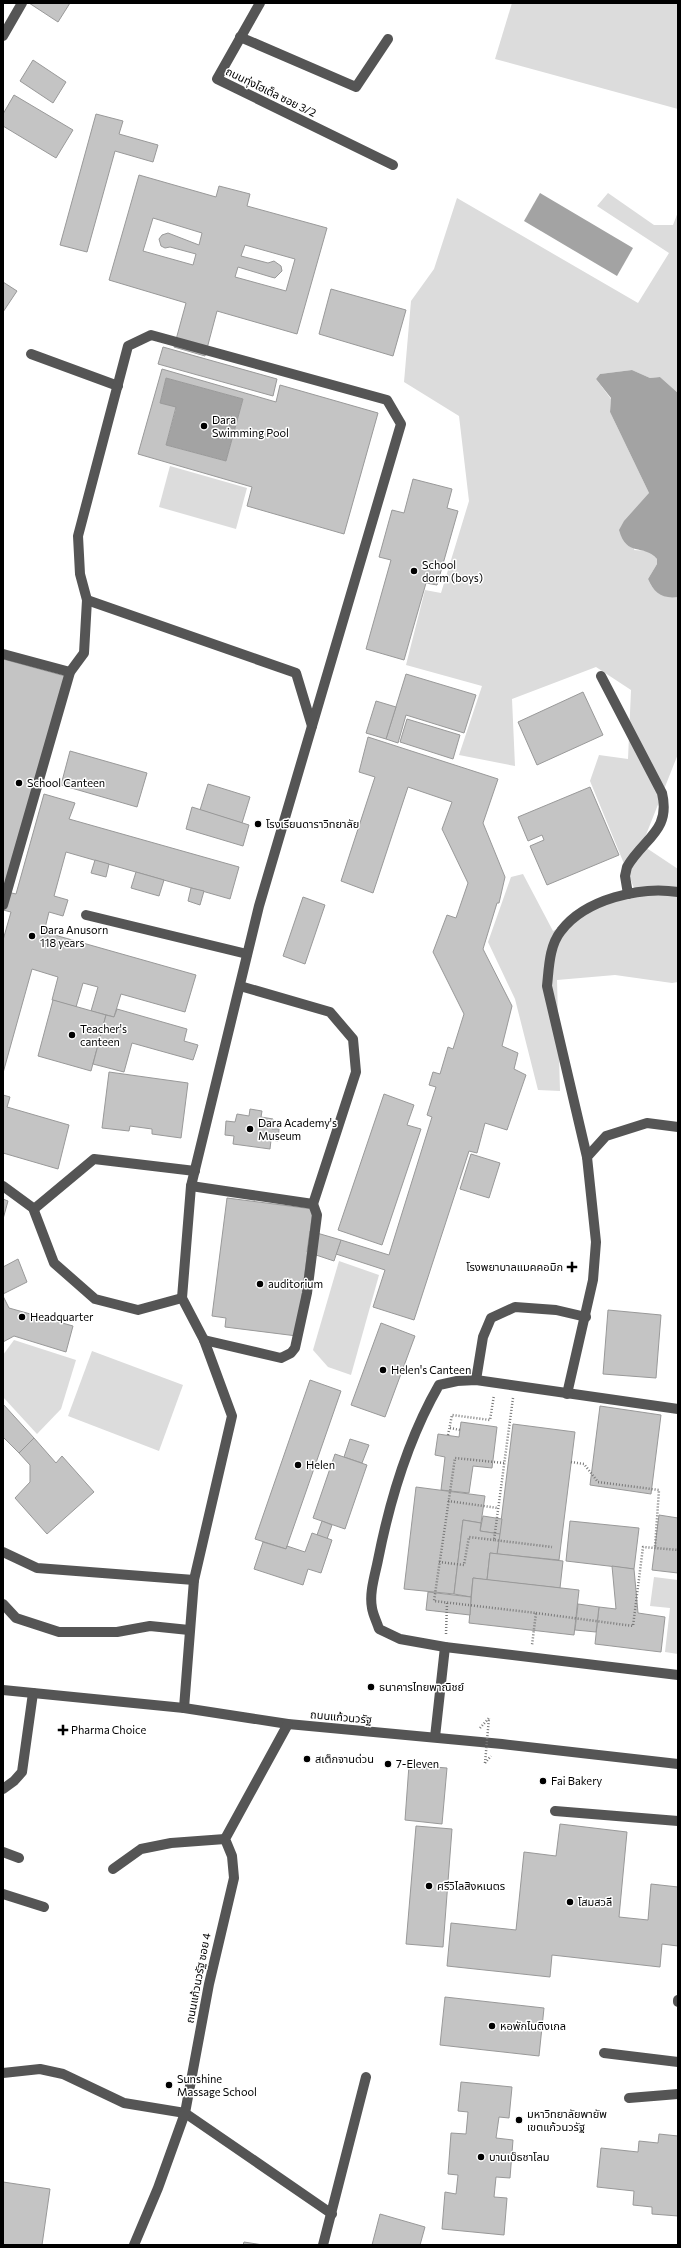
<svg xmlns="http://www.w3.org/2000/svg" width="681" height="2248" font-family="Commissioner,'Noto Sans Thai',sans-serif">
  <rect width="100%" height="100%" fill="#fff"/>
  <g fill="#dcdcdc">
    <polygon points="512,3 678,3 678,109 495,59"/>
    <path d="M608,193l46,32h19l5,-13v181l-18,-16 -10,1 -18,-8 -32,4 -4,5 15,20 -1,13 39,81 -15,57 14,1 9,8v5l-9,15c5,13 15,19 30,18v157l-36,91 36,24v113l-6,1 -57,-8 -58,5 3,111 -22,-1 -23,-91 -27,-57 23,-65 12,-3 30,57 81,-43 -44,-107 9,-26 29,4 3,-69 -35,-23 -84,32 3,67 -56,-11 23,-69 -76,-21 19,-75 16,3 28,-92 -10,-85 -55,-34 7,-81 23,-32 23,-71 181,105 31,-50 -72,-47z"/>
    <polygon points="170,466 247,488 236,529 159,507"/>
    <polygon points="339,1261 379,1275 351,1375 328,1367 313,1350"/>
    <polygon points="14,1340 76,1360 61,1409 37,1434 3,1397 3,1355"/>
    <polygon points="92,1351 183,1385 159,1451 68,1416"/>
    <polygon points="654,1577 678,1580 678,1654 665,1652 670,1608 650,1606"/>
  </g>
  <g fill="#a3a3a3">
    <polygon points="540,193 633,248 617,276 524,221"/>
    <path d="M632,370l18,8 10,-1 18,16v204c-16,2 -24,-4 -30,-18l9,-15v-5c-14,-16 -30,-1 -38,-29l5,-9 25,-28 -39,-81 1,-14 -15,-19 4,-5z"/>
    <polygon points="166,378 243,399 226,461 166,445 176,408 160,403"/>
  </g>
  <g fill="#c4c4c4" stroke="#999" fill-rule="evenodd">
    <polygon points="29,3 70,3 58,22"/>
    <polygon points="33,60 66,82 53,103 20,81"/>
    <polygon points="14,95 73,130 56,158 3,126 3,114"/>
    <polygon points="96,114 123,121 119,134 158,145 153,162 115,151 87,252 60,245"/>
    <path d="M139,175l77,22 3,-11 31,8 -3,12 80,22 -30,106 -80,-23 -12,45 -31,-9 12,-44 -77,-23zM153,218l49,15 -3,12 -31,-12 -6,2 -3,4 2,7 4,2 5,-1 26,7 -3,11 -50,-14zM245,245l50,14 -9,32 -51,-14 3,-10 33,10 4,1 7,-7 -1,-5 -7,-5 -6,2 -27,-7z"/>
    <polygon points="3,282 17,291 3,312"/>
    <polygon points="331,289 406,310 393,356 319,334"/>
    <polygon points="163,347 277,379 273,396 158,364"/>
    <path d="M162,369l114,33 4,-17 98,28 -34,121 -97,-28 5,-19 -114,-33zM166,378l77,21 -17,62 -60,-16 10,-38 -16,-4z"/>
    <polygon points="413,479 452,489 447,508 458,511 437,585 426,583 404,660 366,649 391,560 379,557 392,510 404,513"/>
    <polygon points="3,659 65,676 3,891"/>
    <polygon points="406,674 476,695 464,733 406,715 398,743 386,739"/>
    <polygon points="583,692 603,735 537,765 518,722"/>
    <polygon points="376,701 396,707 386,739 366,733"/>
    <polygon points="407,719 460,735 453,759 400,742"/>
    <polygon points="368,737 498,779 483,823 505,877 499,903 497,903 483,949 512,1006 502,1046 518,1053 514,1069 526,1075 507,1130 485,1123 477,1153 469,1151 414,1320 373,1307 385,1270 336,1254 341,1240 389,1255 432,1117 427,1115 436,1087 429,1085 433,1072 440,1074 448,1047 453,1049 464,1014 433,952 447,915 456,918 468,883 442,829 452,802 408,787 373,893 341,881 375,777 359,772"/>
    <polygon points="70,751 147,773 137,807 61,785"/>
    <polygon points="208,784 250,797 242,823 200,810"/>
    <polygon points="590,787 619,855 547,885 530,846 544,840 542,835 528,841 518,817"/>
    <polygon points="44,794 75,803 69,819 239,867 230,899 66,852 54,896 68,900 63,916 49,912 44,932 196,975 185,1012 121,994 114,1017 91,1011 98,987 83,983 76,1007 52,1000 58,977 32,969 3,1073 3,940 11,912 3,910 3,891 16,894"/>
    <polygon points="192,807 249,825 243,846 186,829"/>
    <polygon points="95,860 109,864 106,877 91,873"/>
    <polygon points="136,872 164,880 159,896 131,888"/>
    <polygon points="191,888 204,891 200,905 188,901"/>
    <polygon points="303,897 325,905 305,964 283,956"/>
    <polygon points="53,1000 106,1015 91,1071 38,1056"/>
    <polygon points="117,1009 187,1029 184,1041 198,1045 193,1060 132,1043 124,1072 93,1064 106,1015 114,1017"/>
    <polygon points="109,1072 188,1083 181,1138 152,1134 152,1129 130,1126 129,1131 102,1128"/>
    <polygon points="384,1094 414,1105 407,1125 421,1129 382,1245 338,1230"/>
    <polygon points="3,1095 10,1097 7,1107 69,1125 58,1169 3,1153"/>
    <polygon points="250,1109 262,1111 261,1117 273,1119 272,1129 279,1129 278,1141 271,1140 270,1149 233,1144 234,1136 225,1135 226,1121 235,1122 237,1114 249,1116"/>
    <polygon points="471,1154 500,1163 489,1198 460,1189"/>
    <polygon points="227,1198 313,1209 297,1336 225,1327 226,1318 212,1316"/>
    <polygon points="3,1199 8,1201 3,1219"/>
    <polygon points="310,1231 341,1240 334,1261 307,1252"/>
    <polygon points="18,1259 27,1282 3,1294 3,1267"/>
    <polygon points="3,1296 9,1308 73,1326 66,1352 14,1336 3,1342"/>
    <polygon points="608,1310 661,1315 656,1378 603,1374"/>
    <polygon points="381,1323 415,1336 385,1417 351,1405"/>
    <polygon points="310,1380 341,1391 286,1549 255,1539"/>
    <polygon points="3,1404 34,1438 19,1453 3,1437"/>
    <polygon points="600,1406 661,1415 651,1494 590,1485"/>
    <polygon points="461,1422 497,1427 492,1468 473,1466 469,1493 441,1490 445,1457 435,1455 438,1434 459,1437"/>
    <polygon points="513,1424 575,1432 559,1560 497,1554"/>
    <polygon points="34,1438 56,1463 62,1456 94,1492 47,1534 15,1498 30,1482 30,1465 19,1453"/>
    <polygon points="350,1439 369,1445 362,1463 344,1457"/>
    <polygon points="335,1454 367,1465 345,1529 313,1518"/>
    <polygon points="416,1487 485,1496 481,1523 463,1520 454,1594 404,1589"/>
    <polygon points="659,1515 678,1518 678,1573 652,1570"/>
    <polygon points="483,1516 502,1519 500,1534 480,1531"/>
    <polygon points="463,1520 481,1523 480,1531 500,1534 497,1554 490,1553 487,1580 473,1578 471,1597 454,1594"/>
    <polygon points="322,1521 332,1525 327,1539 317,1535"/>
    <polygon points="570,1521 639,1528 634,1569 566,1561"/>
    <polygon points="312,1533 332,1540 321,1573 308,1569 303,1585 254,1569 263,1542 286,1549 287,1546 305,1552"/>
    <polygon points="490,1553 563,1561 560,1588 487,1580"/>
    <polygon points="612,1566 634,1569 638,1613 665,1617 661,1652 595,1644 599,1607 616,1609"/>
    <polygon points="473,1578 579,1590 574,1635 469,1623"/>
    <polygon points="428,1592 471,1597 470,1615 426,1610"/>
    <polygon points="578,1604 599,1607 596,1632 575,1630"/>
    <polygon points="409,1765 447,1768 442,1824 405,1820"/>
    <polygon points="560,1824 627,1832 619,1917 648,1920 651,1884 678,1887 678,1946 662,1944 660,1967 552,1955 550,1977 447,1966 451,1923 516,1930 524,1852 556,1856"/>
    <polygon points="416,1826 452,1829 443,1947 406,1944"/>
    <polygon points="445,1997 544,2008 539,2056 440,2045"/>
    <polygon points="461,2082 512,2087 509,2118 499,2117 496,2138 513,2140 510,2178 496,2177 494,2197 507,2198 504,2235 442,2229 445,2192 456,2194 458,2175 448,2174 451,2133 466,2134 468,2112 458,2111"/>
    <polygon points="659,2134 678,2136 678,2216 652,2214 652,2207 633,2205 634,2191 597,2187 601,2148 638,2152 639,2141 658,2143"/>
    <polygon points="3,2182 50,2189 42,2245 3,2245"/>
    <polygon points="380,2214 425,2227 420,2245 372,2245"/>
    <polygon points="244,2242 263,2245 243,2245"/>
  </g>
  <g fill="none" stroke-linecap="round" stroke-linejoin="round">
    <g stroke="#777" stroke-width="2.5" stroke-dasharray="1 2" stroke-linecap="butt">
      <polyline points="513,1398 494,1540 552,1547"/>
      <polyline points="450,1428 460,1430"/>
      <polyline points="448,1435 452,1415 490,1420 494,1395"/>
      <polyline points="571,1462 584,1464 598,1482 659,1490 655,1547"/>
      <polyline points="504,1463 455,1458 434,1601 536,1613 532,1645"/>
      <polyline points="448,1501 498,1508"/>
      <polyline points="439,1562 464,1565 469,1537 494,1540"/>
      <polyline points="536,1613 633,1626 643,1547 678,1550"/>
      <polyline points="446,1634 447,1603"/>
      <polyline points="480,1728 489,1718"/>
      <polyline points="485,1763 491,1756"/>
    </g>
    <g stroke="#555" stroke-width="10">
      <polyline points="260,3 217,79 393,165"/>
      <polyline points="3,36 22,3"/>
      <polyline points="240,37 356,87 388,39"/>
      <polyline points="31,354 118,386"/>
      <polyline points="87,600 296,673 312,726"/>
      <polyline points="3,654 70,672"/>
      <path d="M601,676l61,117c9,38 -18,45 -35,74l-2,9 3,18"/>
      <polyline points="3,905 70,672 84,653 87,600 80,574 78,536 128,346 151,335 387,400 401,424 259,906 191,1186 182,1298 204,1340 232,1416 194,1580 184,1708"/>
      <polyline points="86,915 247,954"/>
      <polyline points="240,986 330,1012 353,1039 356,1072 313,1204"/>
      <path d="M587,1157l-40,-171c2,-18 2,-40 14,-55 24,-32 80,-45 117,-39"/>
      <polyline points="3,1186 33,1208 54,1263 95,1299 138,1310 182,1298"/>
      <polyline points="191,1186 313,1204 317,1215 307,1293 295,1348 291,1353 281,1358 204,1340"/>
      <polyline points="34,1209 94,1159 195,1171"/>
      <polyline points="476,1380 483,1337 491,1318 515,1307 556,1310 586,1317"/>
      <polyline points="567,1394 593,1280 596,1242 587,1157 606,1136 647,1123 678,1127"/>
      <path d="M678,1409l-202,-29 -19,1 -18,4c-31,54 -49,114 -61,175 -3,15 -9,33 -6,48 1,7 5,14 7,21l21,10 45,8 233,28"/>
      <polyline points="3,1552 37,1568 194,1580"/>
      <polyline points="3,1604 16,1618 59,1632 117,1632 150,1626 189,1630"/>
      <polyline points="3,1690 184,1708 288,1724 502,1744 678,1764"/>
      <polyline points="435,1737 445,1647"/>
      <polyline points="3,1789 14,1781 22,1772 33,1693"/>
      <polyline points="555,1811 678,1821"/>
      <polyline points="3,1852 19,1858"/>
      <polyline points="113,1869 141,1849 171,1843 225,1839"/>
      <polyline points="3,1894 44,1907"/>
      <polyline points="678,2000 678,2002"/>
      <polyline points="604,2053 678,2062"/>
      <polyline points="3,2073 40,2069 63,2074 124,2103 185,2113 332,2214"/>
      <polyline points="629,2098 678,2094"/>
      <polyline points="134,2245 158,2188 185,2113 209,1984 234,1878 232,1856 225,1839 288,1724"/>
      <polyline points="323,2245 366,2077"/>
    </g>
    <polyline stroke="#777" stroke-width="2.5" stroke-dasharray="1 2" stroke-linecap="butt" points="485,1763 489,1718"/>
  </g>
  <g fill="#000" stroke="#fff" stroke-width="1.5">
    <circle cx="204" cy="426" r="4"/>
    <circle cx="414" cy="571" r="4"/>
    <circle cx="19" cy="783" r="4"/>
    <circle cx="258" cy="824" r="4"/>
    <circle cx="32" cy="936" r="4"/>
    <circle cx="72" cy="1035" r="4"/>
    <circle cx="250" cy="1129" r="4"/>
    <path d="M570 1261h4v4h4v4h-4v4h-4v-4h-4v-4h4z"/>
    <circle cx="260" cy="1284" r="4"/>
    <circle cx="22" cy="1317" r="4"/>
    <circle cx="383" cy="1370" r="4"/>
    <circle cx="298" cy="1465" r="4"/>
    <circle cx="371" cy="1687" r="4"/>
    <path d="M61 1724h4v4h4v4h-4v4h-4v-4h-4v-4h4z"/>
    <circle cx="307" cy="1759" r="4"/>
    <circle cx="388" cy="1764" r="4"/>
    <circle cx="543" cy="1781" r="4"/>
    <circle cx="429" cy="1886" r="4"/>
    <circle cx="570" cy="1902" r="4"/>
    <circle cx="492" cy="2026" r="4"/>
    <circle cx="169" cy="2085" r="4"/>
    <circle cx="519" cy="2120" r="4"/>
    <circle cx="481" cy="2157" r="4"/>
  </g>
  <g text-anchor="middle" stroke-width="3" stroke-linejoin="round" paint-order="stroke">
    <g font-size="11" fill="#000" stroke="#fff">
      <text transform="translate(271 92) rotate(26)" y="4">ถนนทุ่งโฮเต็ล ซอย 3/2</text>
      <text transform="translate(341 1717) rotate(5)" y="4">ถนนแก้วนวรัฐ</text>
      <text transform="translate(198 1978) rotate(-79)" y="4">ถนนแก้วนวรัฐ ซอย 4</text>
    </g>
    <g font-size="11" fill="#000" stroke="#fff" text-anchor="start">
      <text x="212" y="424">Dara<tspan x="212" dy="13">Swimming Pool</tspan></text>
      <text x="422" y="569">School<tspan x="422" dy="13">dorm (boys)</tspan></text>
      <text x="27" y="787">School Canteen</text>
      <text x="266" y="828">โรงเรียนดาราวิทยาลัย</text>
      <text x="40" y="934">Dara Anusorn<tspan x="40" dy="13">118 years</tspan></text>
      <text x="80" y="1033">Teacher's<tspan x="80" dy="13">canteen</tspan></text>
      <text x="258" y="1127">Dara Academy's<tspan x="258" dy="13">Museum</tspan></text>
      <text x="563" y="1271" text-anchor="end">โรงพยาบาลแมคคอมิก</text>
      <text x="268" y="1288">auditorium</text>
      <text x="30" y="1321">Headquarter</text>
      <text x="391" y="1374">Helen's Canteen</text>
      <text x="306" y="1469">Helen</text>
      <text x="379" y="1691">ธนาคารไทยพาณิชย์</text>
      <text x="71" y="1734">Pharma Choice</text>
      <text x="315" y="1763">สเต็กจานด่วน</text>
      <text x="396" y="1768">7-Eleven</text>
      <text x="551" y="1785">Fai Bakery</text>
      <text x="437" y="1890">ศรีวิไลสิงหเนตร</text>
      <text x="578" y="1906">โสมสวลี</text>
      <text x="500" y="2030">หอพักไนติงเกล</text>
      <text x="177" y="2083">Sunshine<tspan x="177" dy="13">Massage School</tspan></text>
      <text x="527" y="2118">มหาวิทยาลัยพายัพ<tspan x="527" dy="13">เขตแก้วนวรัฐ</tspan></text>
      <text x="489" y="2161">บานเบ็ธชาโลม</text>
    </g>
  </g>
  <rect width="681" height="2248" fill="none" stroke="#000000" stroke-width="8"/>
</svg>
